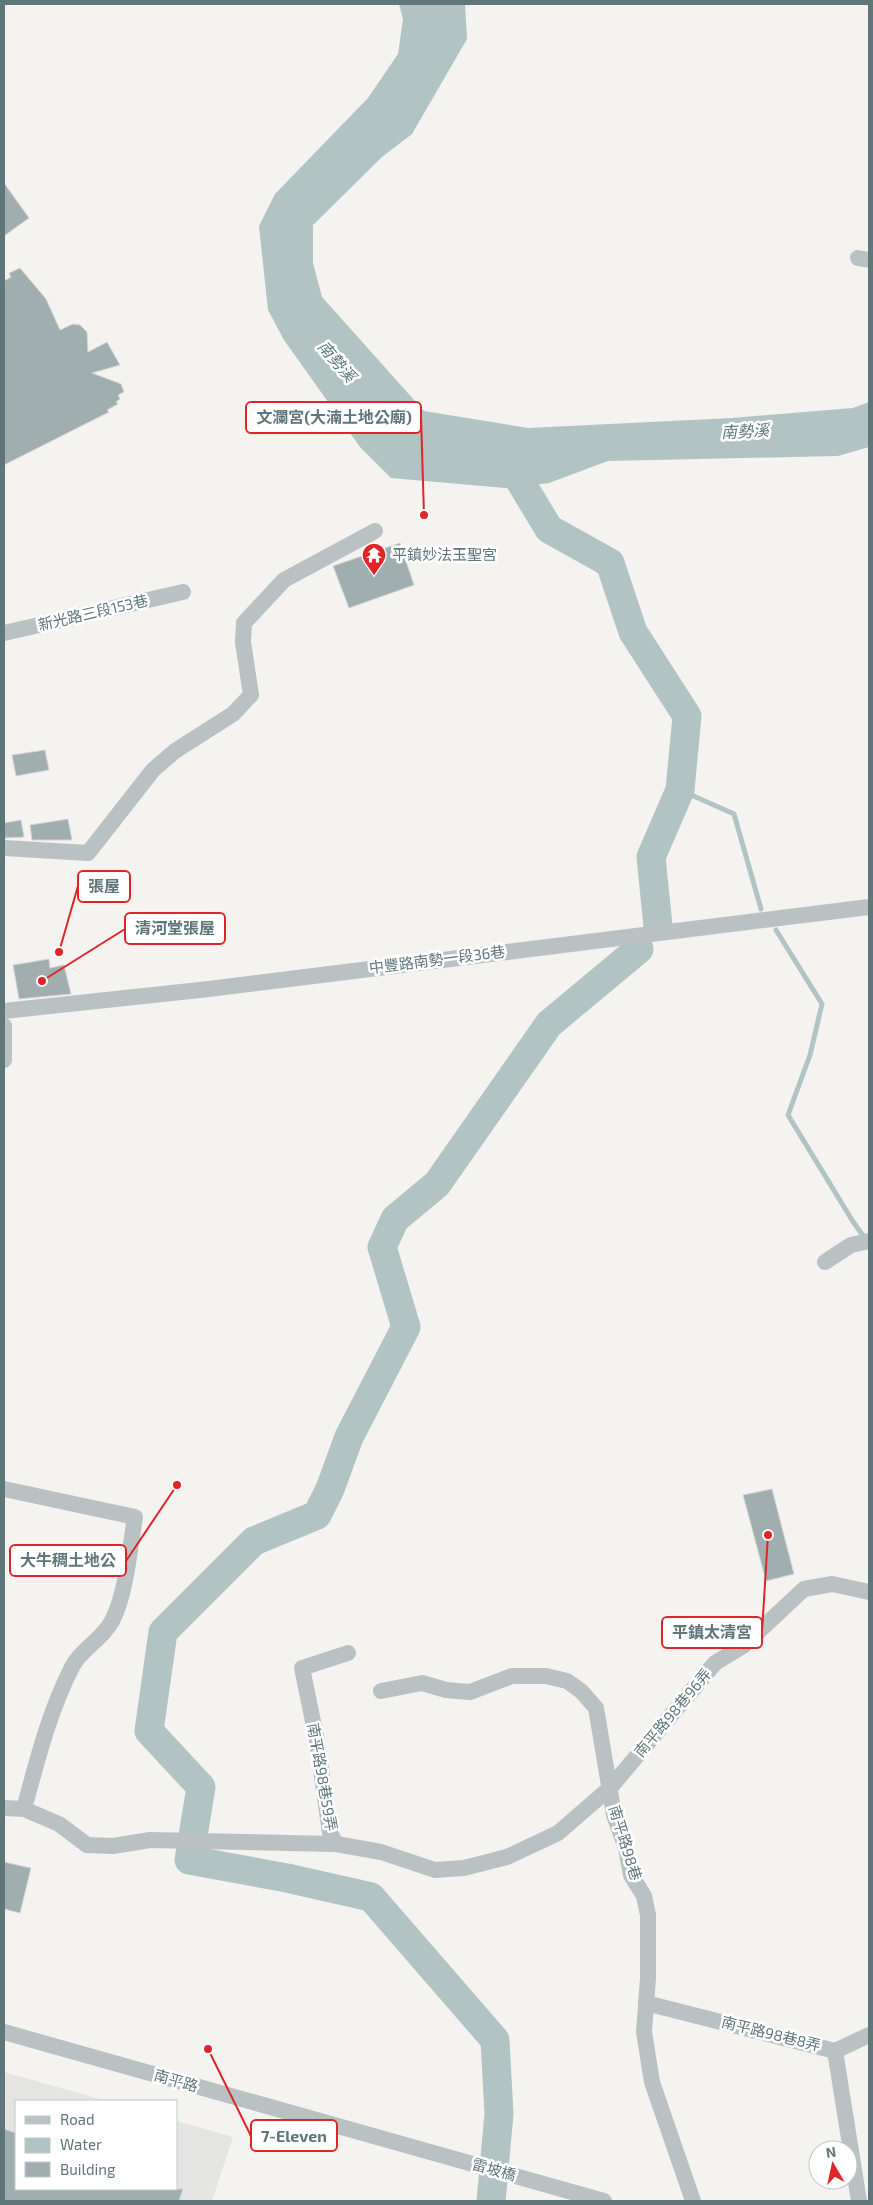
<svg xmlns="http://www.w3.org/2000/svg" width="873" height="2205" font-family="'Exo 2','Noto Sans TC',sans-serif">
  <rect width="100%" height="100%" fill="#f4f3f0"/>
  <polygon fill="#e4e5e3" points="4,2072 107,2101 16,2101 16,2189 176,2189 176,2121 233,2137 212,2201 4,2201"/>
  <polygon fill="#b1c3c3" points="399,4 465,4 467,39 412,134 382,157 313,225 313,263 322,297 424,411 528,428 732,418 853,408 869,402 869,447 838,456 608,461 549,483 505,488 391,478 360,447 284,340 268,310 259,226 275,194 368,98 398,54 403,19"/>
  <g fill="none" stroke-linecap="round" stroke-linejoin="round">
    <g stroke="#b1c3c3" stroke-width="5">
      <polyline points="680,790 734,814 761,909"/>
      <polyline points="776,930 822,1004 810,1055 788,1115 852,1220 866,1240"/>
    </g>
    <g stroke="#b1c3c3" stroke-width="29">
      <polyline points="509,449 514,471 549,529 610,563 633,632 687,716 680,790 651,857 658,926"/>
      <polyline points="491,2201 499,2114 495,2040 371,1897 287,1878 189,1860 201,1787 149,1731 163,1632 254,1541 317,1515 330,1489 349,1437 406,1327 382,1247 395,1219 437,1184 549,1024 639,949"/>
    </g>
  </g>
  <g fill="#a1aeb0" stroke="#d5d5d3">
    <polygon points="4,183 29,218 4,236"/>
    <polygon points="20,268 46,299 60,330 73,324 80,325 87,332 88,352 107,342 120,365 92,373 121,384 124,392 118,395 120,399 116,402 118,404 107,410 109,412 4,465 4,281 11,277 9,273"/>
    <polygon points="400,543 414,585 349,608 333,566"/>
    <polygon points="45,750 49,770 16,776 12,755"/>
    <polygon points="68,819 72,840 32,840 30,825"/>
    <polygon points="21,820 24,837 4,838 4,823"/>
    <polygon points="49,959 50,968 64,965 71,994 19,999 13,965"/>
    <polygon points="772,1489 794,1574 766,1581 743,1495"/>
    <polygon points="4,1862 31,1868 20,1913 4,1909"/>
    <polygon points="4,2129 16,2133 16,2189 183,2189 179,2201 4,2201"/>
  </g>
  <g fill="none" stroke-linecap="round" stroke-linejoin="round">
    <g stroke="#bac1c2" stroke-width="16">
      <polyline points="858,258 869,260"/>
      <polyline points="4,633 183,592"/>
      <polyline points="4,848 88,853 153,770 175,751 233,714 251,695 243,642 244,623 284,580 375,531"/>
      <polyline points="4,1011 209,989 869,907"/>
      <polyline points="4,1026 4,1060"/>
      <polyline points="825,1262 851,1245 869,1241"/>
      <path d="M4,1489l131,28c-5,30 -9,78 -23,104 -10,19 -31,28 -40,46 -23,45 -35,94 -48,142"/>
      <polyline points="348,1653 302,1668 317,1741 330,1833 336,1844 381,1852 435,1870 464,1868 507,1857 558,1833 610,1788 715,1663 743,1646 804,1589 832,1584 869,1592"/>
      <polyline points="381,1691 422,1683 446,1690 470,1692 512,1676 546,1676 567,1681 581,1691 596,1708 614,1815 626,1848 631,1875 644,1896 648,1915 648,1978 644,2032 652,2082 693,2201"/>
      <polyline points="4,1808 24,1809 59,1824 87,1845 113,1846 150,1840 336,1844"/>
      <polyline points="646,2003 835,2051 859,2201"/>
      <polyline points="4,2032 604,2201"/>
      <polyline points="835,2051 869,2035"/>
    </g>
  </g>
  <defs>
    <symbol id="temple-pin" viewBox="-11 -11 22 30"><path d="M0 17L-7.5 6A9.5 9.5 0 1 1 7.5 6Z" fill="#df2528" stroke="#fff"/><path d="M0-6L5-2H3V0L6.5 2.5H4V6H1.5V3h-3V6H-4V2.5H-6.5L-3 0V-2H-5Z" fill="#fff"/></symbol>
  </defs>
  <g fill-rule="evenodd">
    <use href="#temple-pin" x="360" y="541" width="28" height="38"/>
  </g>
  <g text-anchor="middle" stroke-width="5" stroke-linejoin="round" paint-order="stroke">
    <g font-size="15" fill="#5f767a" stroke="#fff" text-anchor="start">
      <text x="392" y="560">平鎮妙法玉聖宮</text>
    </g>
    <g font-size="15" fill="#5f767a" stroke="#fff">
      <text transform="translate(93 613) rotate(-13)" y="5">新光路三段153巷</text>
      <text transform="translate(437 960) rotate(-7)" y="5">中豐路南勢一段36巷</text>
      <text transform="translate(673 1713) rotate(-50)" y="5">南平路98巷96弄</text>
      <text transform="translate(322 1777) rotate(80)" y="5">南平路98巷59弄</text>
      <text transform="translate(625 1843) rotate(73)" y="5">南平路98巷</text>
      <text transform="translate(771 2034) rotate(14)" y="5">南平路98巷8弄</text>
      <text transform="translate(176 2081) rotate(16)" y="5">南平路</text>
      <text transform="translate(494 2170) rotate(16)" y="5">雷坡橋</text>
    </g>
    <g font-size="16" font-style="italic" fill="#5a7777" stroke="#fff">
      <text transform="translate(337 361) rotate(49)" y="6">南勢溪</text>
      <text transform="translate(745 431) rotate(-3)" y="6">南勢溪</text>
    </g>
  </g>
  <path fill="none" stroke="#df2528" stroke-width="2" d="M424 515L421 417M59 952L78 886M42 981L125 929M177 1485L126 1561M768 1535L762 1632M208 2049L251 2136"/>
  <g fill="#df2528" stroke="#fff" stroke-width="2">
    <circle cx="424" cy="515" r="5"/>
    <circle cx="59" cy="952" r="5"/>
    <circle cx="42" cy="981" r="5"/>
    <circle cx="177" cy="1485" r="5"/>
    <circle cx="768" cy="1535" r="5"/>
    <circle cx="208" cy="2049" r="5"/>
  </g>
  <g fill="#fff" stroke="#df2528" stroke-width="2">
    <rect x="246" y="402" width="175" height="31" rx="5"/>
    <rect x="78" y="871" width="52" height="31" rx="5"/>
    <rect x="125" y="913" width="100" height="31" rx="5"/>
    <rect x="10" y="1545" width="116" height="31" rx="5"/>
    <rect x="662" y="1617" width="100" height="31" rx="5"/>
    <rect x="251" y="2120" width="86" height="31" rx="5"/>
  </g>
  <g font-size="16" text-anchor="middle" font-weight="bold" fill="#5f767a">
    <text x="334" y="423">文瀾宮(大湳土地公廟)</text>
    <text x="104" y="892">張屋</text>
    <text x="175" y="934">清河堂張屋</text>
    <text x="68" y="1566">大牛稠土地公</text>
    <text x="712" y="1638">平鎮太清宮</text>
    <text x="294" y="2142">7-Eleven</text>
  </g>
  <rect width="873" height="2205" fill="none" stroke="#5f767a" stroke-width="10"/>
  <rect x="15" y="2100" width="162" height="90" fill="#ffffff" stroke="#bfc8ca"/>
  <rect x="25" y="2116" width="25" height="8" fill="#bac1c2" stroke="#bfc8ca"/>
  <text x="60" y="2125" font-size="15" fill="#5f767a">Road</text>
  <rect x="25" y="2138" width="25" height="15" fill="#b1c3c3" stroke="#bfc8ca"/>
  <text x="60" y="2150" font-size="15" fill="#5f767a">Water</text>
  <rect x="25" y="2162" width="25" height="15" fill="#a1aeb0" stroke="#bfc8ca"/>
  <text x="60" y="2175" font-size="15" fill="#5f767a">Building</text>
  <g transform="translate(833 2165) rotate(351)"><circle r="24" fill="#ffffff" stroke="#bfc8ca"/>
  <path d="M0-4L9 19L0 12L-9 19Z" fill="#df2528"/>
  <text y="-8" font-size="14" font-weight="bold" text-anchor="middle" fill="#5f767a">N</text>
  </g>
</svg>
